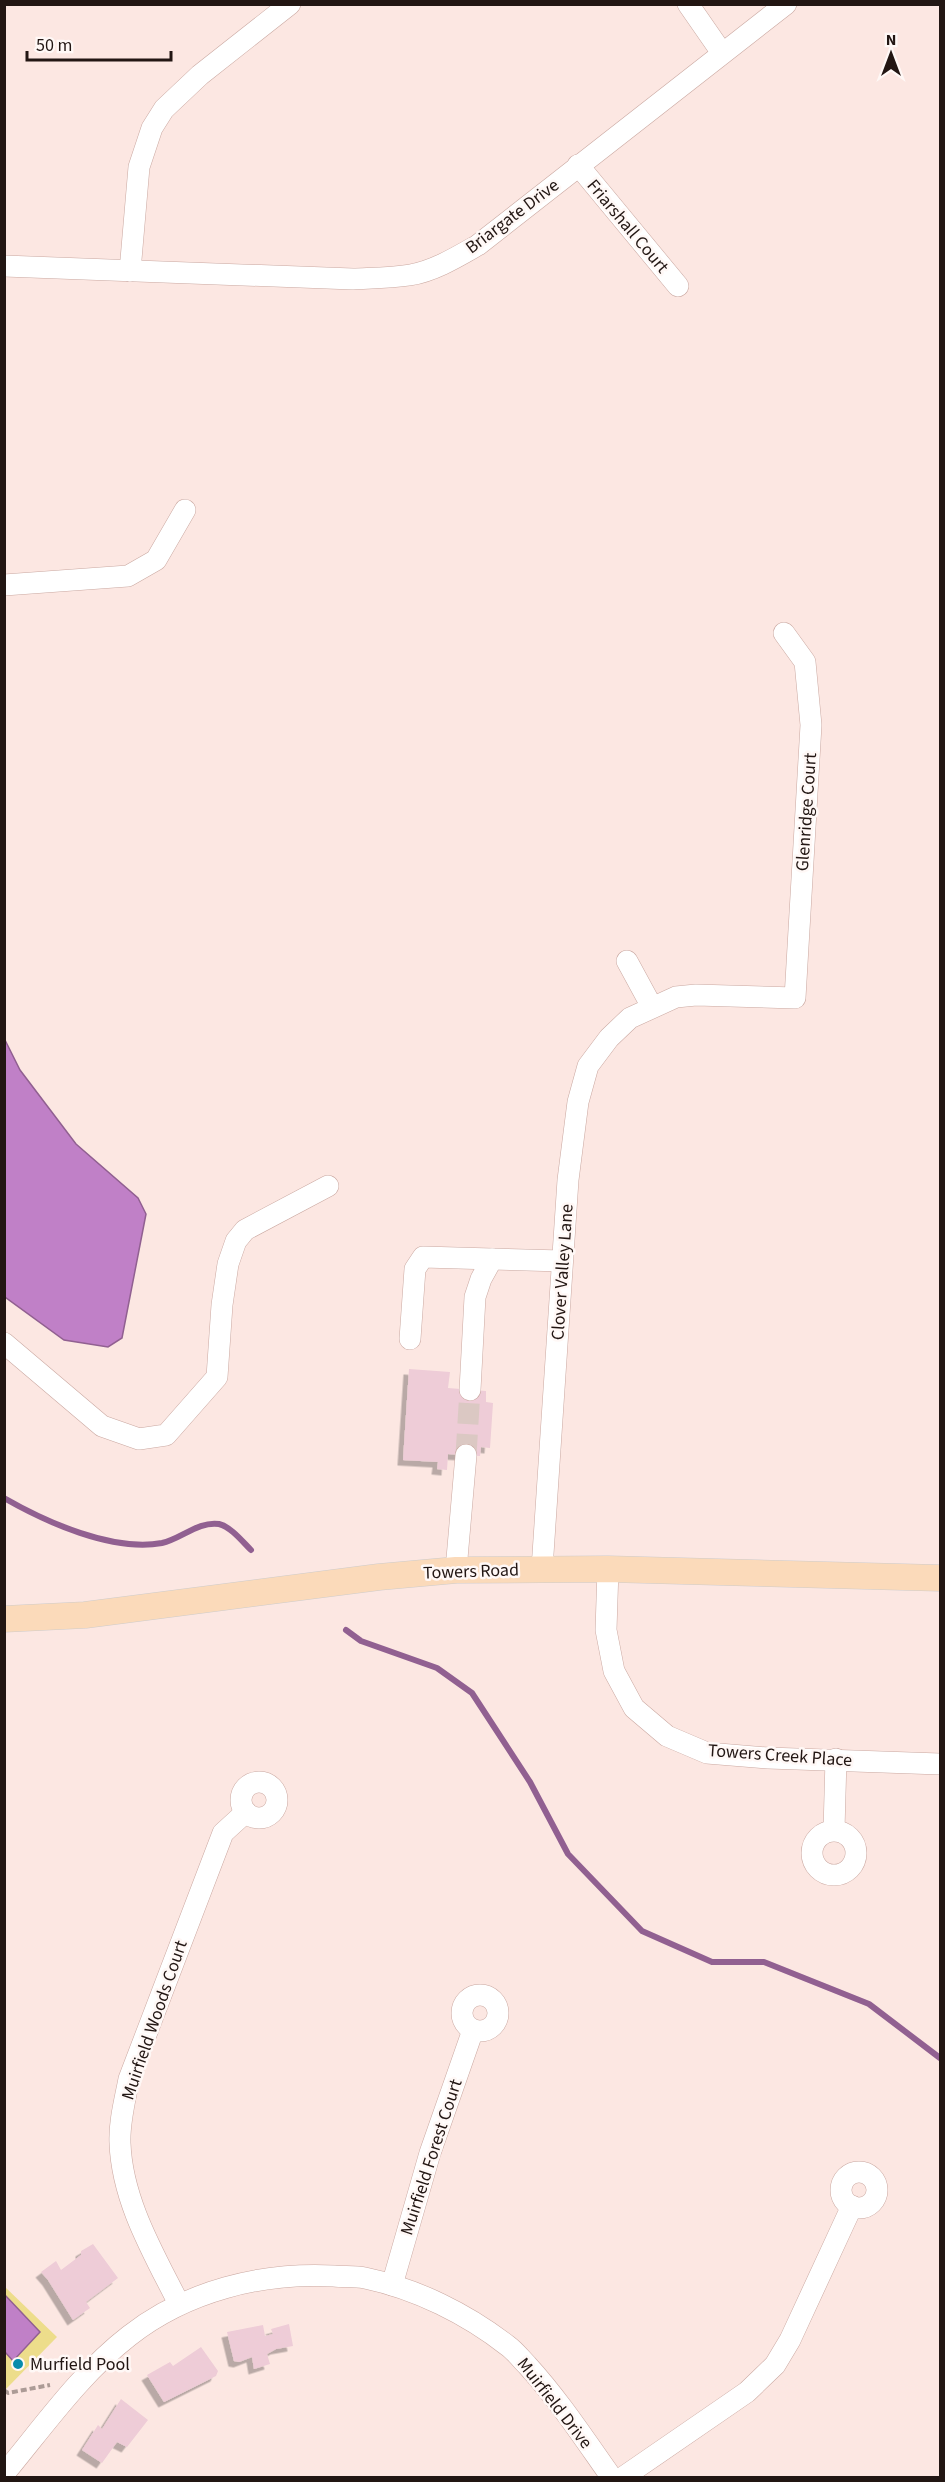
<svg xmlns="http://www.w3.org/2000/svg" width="945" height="2482" font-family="'Source Sans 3',sans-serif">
  <defs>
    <filter id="shadow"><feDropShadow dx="-5.5" dy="5.5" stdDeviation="0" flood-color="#0004"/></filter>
  </defs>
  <rect width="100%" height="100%" fill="#fce7e2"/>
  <polygon fill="#eddd8b" points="4,2286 57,2337 5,2390 4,2390"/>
  <g fill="#c080c7" stroke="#916091" stroke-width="1.5">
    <polygon points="5,1040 20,1070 76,1144 138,1198 146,1214 122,1338 108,1347 64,1340 5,1297"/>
    <polygon points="4,2294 40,2332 13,2361 5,2352"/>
  </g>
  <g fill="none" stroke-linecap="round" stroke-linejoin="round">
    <g stroke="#916091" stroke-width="6">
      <path d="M4,1498c42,24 108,54 158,45 19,-4 36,-22 57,-19 12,3 23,17 32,26"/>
      <polyline points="346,1630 361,1641 437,1668 472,1693 530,1782 568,1854 642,1931 712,1962 764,1962 869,2004 940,2058"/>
    </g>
  </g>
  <g fill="#eeccd7" filter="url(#shadow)">
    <polygon points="409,1369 450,1372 448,1388 486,1391 486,1402 493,1403 490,1448 481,1447 480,1456 448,1454 447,1470 437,1469 438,1462 403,1460"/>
    <polygon points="93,2244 118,2278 86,2302 90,2308 73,2320 48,2280 41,2272 56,2261 61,2270 81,2255 81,2251"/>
    <polygon points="289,2324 293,2346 276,2349 267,2354 270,2364 254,2369 252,2357 239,2362 234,2361 227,2332 263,2325 265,2336 273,2334 271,2329"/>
    <polygon points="201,2347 218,2371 216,2376 164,2402 147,2375 170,2362 173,2366"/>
    <polygon points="121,2399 148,2420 127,2447 117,2442 102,2463 82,2450 98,2425 102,2429"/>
  </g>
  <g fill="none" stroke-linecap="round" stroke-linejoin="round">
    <polyline stroke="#dbc8c3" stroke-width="21" stroke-dasharray="21 10" stroke-linecap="butt" points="466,1455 470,1390"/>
    <defs>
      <g id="minor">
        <polyline points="688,4 722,53"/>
        <polyline points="578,165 678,286"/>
        <path d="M4,266l349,13c19,-1 38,-1 57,-4 24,-4 47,-18 68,-30l308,-241"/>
        <polyline points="130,271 139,167 152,128 164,109 200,75 290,4"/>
        <polyline points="4,585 128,576 156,560 185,510"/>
        <polyline points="627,961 652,1007"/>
        <polyline points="410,1339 415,1269 423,1257 562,1261"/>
        <polyline points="4,1343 102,1426 139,1439 166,1435 217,1377 222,1305 228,1264 236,1241 245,1230 328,1186"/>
        <polyline points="470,1390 475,1297 481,1279 492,1259"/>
        <polyline points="542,1569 568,1180 578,1102 588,1066 609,1038 630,1018 676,997 696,995 795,998 811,725 805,662 784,633"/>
        <polyline points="608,1569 606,1630 614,1671 634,1708 667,1736 707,1753 768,1758 940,1764"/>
        <polyline points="456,1570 466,1455"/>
        <circle cx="259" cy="1800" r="18"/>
        <polyline points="834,1830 836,1759"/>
        <circle cx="834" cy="1853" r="22"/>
        <circle cx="480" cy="2013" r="18"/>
        <circle cx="859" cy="2190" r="18"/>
        <polyline points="392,2285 430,2153 473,2030"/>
        <path d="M179,2304c-25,-50 -57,-103 -59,-161 -1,-21 5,-43 9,-64l94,-246 23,-21"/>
        <path d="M4,2474c40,-48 76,-100 125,-138 57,-45 133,-64 205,-60 10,1 21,0 31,2 52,11 102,36 143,68 7,5 13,13 19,19 32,35 58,75 85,113"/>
        <polyline points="622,2478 747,2392 775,2365 790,2340 852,2206"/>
      </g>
      <polyline id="major" points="4,1619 85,1615 379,1577 456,1570 608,1569 940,1578"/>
    </defs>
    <use href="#minor" stroke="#caa8a1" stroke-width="22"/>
    <use href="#major" stroke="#cecccb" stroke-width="27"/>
    <polyline stroke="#ac9b96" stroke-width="4" stroke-dasharray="6 3" stroke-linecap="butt" points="4,2390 8,2393 50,2385"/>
    <use href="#minor" stroke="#fff" stroke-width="21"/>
    <use href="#major" stroke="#fbdaba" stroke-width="26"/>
  </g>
  <circle fill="#088cac" stroke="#fff8f6" stroke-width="2" cx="18" cy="2364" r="6"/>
  <g text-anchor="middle" stroke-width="5" stroke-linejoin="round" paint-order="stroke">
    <g font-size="18" fill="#221613" stroke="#fff8f6">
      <text transform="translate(512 216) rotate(-37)" y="6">Briargate Drive</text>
      <text transform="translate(628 226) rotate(50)" y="6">Friarshall Court</text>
      <text transform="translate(806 812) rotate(-86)" y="6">Glenridge Court</text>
      <text transform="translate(562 1272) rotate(-86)" y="6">Clover Valley Lane</text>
      <text transform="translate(471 1571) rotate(-2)" y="6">Towers Road</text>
      <text transform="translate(780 1755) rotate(4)" y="6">Towers Creek Place</text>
      <text transform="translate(154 2020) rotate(-71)" y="6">Muirfield Woods Court</text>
      <text transform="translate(431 2157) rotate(-72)" y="6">Muirfield Forest Court</text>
      <text transform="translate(555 2403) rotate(52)" y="6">Muirfield Drive</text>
    </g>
    <g font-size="18" fill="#221613" stroke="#fff8f6" text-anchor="start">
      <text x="30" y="2370">Murfield Pool</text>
    </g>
  </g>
  <rect width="945" height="2482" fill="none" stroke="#221613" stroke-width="12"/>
  <g transform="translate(891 54)" stroke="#fff8f6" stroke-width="4.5" paint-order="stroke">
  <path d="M0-4.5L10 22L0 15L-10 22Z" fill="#221613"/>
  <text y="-9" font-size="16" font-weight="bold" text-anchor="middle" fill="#221613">N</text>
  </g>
  <path d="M27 51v9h144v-9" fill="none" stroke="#221613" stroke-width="3"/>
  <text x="36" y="51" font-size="18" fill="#221613" stroke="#fff8f6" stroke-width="4.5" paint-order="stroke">50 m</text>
</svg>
